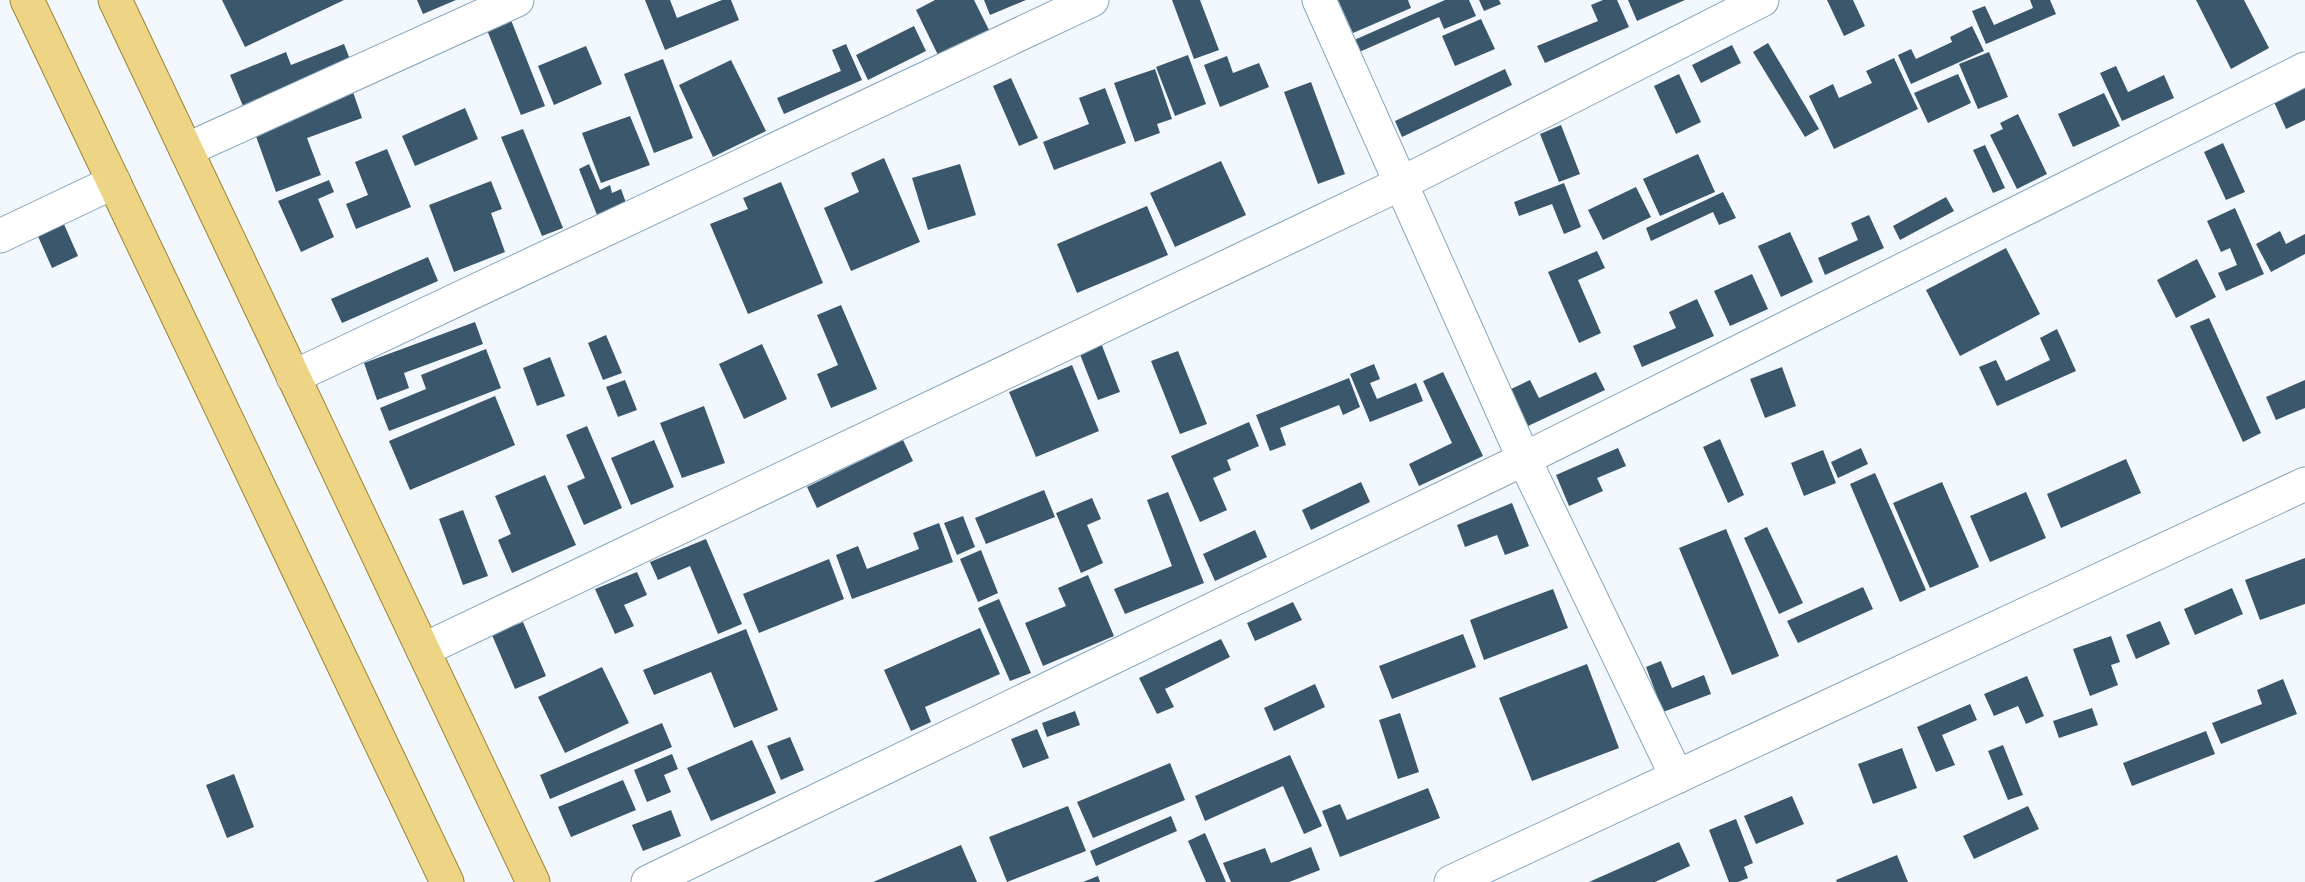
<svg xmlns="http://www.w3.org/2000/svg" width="2305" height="882" font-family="Raleway,sans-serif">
  <rect width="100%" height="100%" fill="#f2f8fe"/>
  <g fill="#3a576c">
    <polygon points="222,0 344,0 245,47"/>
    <polygon points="417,0 456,0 423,14"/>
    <polygon points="645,0 670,0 677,18 722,0 731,0 739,20 665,50"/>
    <polygon points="935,0 974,0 989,30 938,55 916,10"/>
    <polygon points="984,0 1026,0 990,15"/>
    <polygon points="1172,0 1200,0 1219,50 1194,59"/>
    <polygon points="1338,0 1408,0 1411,8 1353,33"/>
    <polygon points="1445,0 1469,0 1476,16 1444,29 1439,17 1357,53 1352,41"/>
    <polygon points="1479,0 1499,0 1501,4 1484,11"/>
    <polygon points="1603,0 1617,0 1629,27 1545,63 1537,46 1598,21 1591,5"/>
    <polygon points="1628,0 1685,0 1637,21"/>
    <polygon points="1827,0 1853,0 1865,26 1844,36"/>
    <polygon points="2030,0 2050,0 2056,14 1986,44 1972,11 1985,6 1994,25 2033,8"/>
    <polygon points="2196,0 2244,0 2269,48 2231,69"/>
    <polygon points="1481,19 1495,49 1455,66 1442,36"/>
    <polygon points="511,20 545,106 521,115 487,30"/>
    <polygon points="914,26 926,51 868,80 856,55"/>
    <polygon points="1972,26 1984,51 1911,84 1898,55 1911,49 1916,59 1952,42 1950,37"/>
    <polygon points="1768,43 1819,129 1805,137 1753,52"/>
    <polygon points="344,44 351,62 243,106 230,75 286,52 291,65"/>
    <polygon points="846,44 862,80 784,114 777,98 841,71 832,50"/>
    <polygon points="1732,45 1741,63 1701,83 1692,65"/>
    <polygon points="586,46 602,84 554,105 538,66"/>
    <polygon points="1989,52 2008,97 1978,109 1959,64"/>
    <polygon points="1188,55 1206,104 1175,116 1156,67"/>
    <polygon points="1227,56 1233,73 1259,63 1269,87 1220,107 1204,65"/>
    <polygon points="1894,58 1918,109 1834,149 1809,96 1833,84 1839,98 1872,83 1866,71"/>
    <polygon points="663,59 693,138 654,153 624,74"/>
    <polygon points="731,60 766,131 713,157 679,85"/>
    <polygon points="2116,66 2128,92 2164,75 2174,98 2122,121 2100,73"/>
    <polygon points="1155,69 1172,119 1157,124 1160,133 1135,142 1114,83"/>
    <polygon points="1505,69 1512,85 1402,137 1395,121"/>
    <polygon points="1679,74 1701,122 1676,134 1654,86"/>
    <polygon points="1958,74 1971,103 1928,123 1914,93"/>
    <polygon points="1011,78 1038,138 1019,146 993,86"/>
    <polygon points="1311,82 1345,174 1318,184 1284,92"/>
    <polygon points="2305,87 2305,120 2286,129 2274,102"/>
    <polygon points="1105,88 1126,143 1054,170 1043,142 1089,124 1079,98"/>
    <polygon points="353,92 362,118 307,138 321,175 276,192 253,128"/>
    <polygon points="2104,93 2120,126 2073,147 2058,114"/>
    <polygon points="465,108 478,139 415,166 402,136"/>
    <polygon points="2018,114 2047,174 2017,189 1990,135 2003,129 2000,123"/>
    <polygon points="630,116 650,165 601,183 582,133"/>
    <polygon points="1561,125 1580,174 1559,182 1540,134"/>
    <polygon points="523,129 563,228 542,236 501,137"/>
    <polygon points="2223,143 2245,192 2226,200 2204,152"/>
    <polygon points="1985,145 2005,188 1993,193 1973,150"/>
    <polygon points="387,149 411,207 356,229 346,204 368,195 355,162"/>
    <polygon points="1698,154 1715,192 1660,216 1643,179"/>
    <polygon points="884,158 920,242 851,271 824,208 859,192 851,173"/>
    <polygon points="1221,161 1246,215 1175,247 1150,193"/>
    <polygon points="589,164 600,190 610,185 612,193 621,189 626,203 597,215 579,169"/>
    <polygon points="960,164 976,215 928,230 912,178"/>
    <polygon points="329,180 334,192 318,199 334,237 301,252 278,201"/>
    <polygon points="491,181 502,209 491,213 505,252 454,272 429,205"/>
    <polygon points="781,182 823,283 748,314 710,224 748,209 743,198"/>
    <polygon points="1564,183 1581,227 1564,234 1552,204 1519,216 1514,202"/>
    <polygon points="1636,187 1651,217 1603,240 1588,210"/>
    <polygon points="1723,192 1736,218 1719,225 1713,212 1651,241 1646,228"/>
    <polygon points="1946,197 1954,211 1900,240 1893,226"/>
    <polygon points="1147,206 1168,255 1077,293 1057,244"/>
    <polygon points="2235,208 2264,274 2226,291 2218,273 2237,265 2230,248 2221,252 2207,221"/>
    <polygon points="1869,215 1884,248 1825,275 1818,258 1858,240 1851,223"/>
    <polygon points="63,222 78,256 52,268 37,234"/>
    <polygon points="2280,231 2286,244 2305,234 2305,254 2271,272 2256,244"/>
    <polygon points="1790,232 1813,282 1781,297 1758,246"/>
    <polygon points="2006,248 2040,314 1960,356 1926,290"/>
    <polygon points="1597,251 1605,268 1578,280 1601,333 1579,343 1548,272"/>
    <polygon points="428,257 438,281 342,323 331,299"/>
    <polygon points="2197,259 2216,297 2176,318 2157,280"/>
    <polygon points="1752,274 1768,309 1730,326 1714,291"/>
    <polygon points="1697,299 1714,336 1642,367 1633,346 1676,328 1669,312"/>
    <polygon points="841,305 877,389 831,408 817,374 838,365 817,315"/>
    <polygon points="2209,318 2261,433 2243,442 2190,326"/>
    <polygon points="475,322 483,344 404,373 409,388 377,400 364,363"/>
    <polygon points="2057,329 2076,371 1997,406 1979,367 1996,360 2006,381 2050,360 2040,338"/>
    <polygon points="606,335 622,373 603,380 588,343"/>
    <polygon points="1101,343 1120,392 1098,400 1079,352"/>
    <polygon points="762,344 787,399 744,419 719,364"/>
    <polygon points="486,349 501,388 389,431 380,408 426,389 421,375"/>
    <polygon points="1178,351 1207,424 1180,434 1151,361"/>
    <polygon points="550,357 565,396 537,406 523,368"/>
    <polygon points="1374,364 1380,379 1370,383 1377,399 1416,383 1423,401 1370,422 1350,374"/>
    <polygon points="1072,365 1099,431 1036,457 1009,392"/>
    <polygon points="1782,367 1796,406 1765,418 1750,379"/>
    <polygon points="1443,372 1483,456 1419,486 1409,464 1452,443 1423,381"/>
    <polygon points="1596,372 1605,390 1528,426 1511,389 1530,380 1539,398"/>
    <polygon points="1349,378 1360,407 1343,415 1339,405 1280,428 1286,445 1270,451 1256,415"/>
    <polygon points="625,380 637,410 618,417 606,387"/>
    <polygon points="2305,380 2305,408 2276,420 2266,397"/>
    <polygon points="495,396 515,445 410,490 389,441"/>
    <polygon points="704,406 725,463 682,478 660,423"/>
    <polygon points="1249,422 1259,446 1227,460 1231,470 1213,478 1227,510 1200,522 1171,456"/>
    <polygon points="587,426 622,508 584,525 567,486 585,478 566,435"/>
    <polygon points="1720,439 1744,495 1728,503 1703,447"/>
    <polygon points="654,440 674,487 631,505 611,458"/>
    <polygon points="903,440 913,461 817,508 807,487"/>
    <polygon points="1618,448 1626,466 1597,478 1603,491 1569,506 1556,475"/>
    <polygon points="1861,448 1868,464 1838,478 1831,462"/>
    <polygon points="1823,450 1836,483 1804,496 1791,463"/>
    <polygon points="2126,459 2141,493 2061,528 2047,494"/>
    <polygon points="1875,473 1926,590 1900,602 1850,484"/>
    <polygon points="545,475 576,545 512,573 498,540 511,534 495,496"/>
    <polygon points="1361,482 1370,502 1311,530 1302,510"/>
    <polygon points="1942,482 1979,567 1930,588 1893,503"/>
    <polygon points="1044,490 1055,517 986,544 975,518"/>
    <polygon points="1168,492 1204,583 1125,614 1114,589 1172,566 1147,500"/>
    <polygon points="2026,492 2046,538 1990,562 1970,516"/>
    <polygon points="1092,498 1101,519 1087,525 1103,563 1081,573 1056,513"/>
    <polygon points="1512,503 1529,546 1505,555 1497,535 1465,547 1457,525"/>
    <polygon points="463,510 488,576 463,585 439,519"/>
    <polygon points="963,516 975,547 957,555 944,523"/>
    <polygon points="939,523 953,562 852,599 836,555 858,546 867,569 919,549 913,533"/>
    <polygon points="1767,527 1803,603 1779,614 1744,538"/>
    <polygon points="1726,529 1779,656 1732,675 1679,548"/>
    <polygon points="1255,530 1267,557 1215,581 1203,554"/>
    <polygon points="706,539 742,624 718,634 690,566 658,580 650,562"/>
    <polygon points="981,550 998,593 978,602 960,559"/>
    <polygon points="2305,558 2305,604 2260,620 2245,580"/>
    <polygon points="829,559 844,599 759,633 743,594"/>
    <polygon points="637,572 647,595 624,605 634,626 615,634 595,589"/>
    <polygon points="1088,575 1114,636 1043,666 1025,623 1066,606 1058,588"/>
    <polygon points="1863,587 1873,609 1798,643 1787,621"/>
    <polygon points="2232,588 2243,614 2195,635 2184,609"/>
    <polygon points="1553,589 1568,628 1484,660 1470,620"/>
    <polygon points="999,599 1031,673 1010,681 978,608"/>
    <polygon points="1293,602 1302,620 1255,641 1247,623"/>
    <polygon points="2160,621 2170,644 2136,659 2126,635"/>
    <polygon points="523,622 546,676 515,689 492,635"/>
    <polygon points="980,628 1000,674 925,707 931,722 911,731 884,670"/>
    <polygon points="746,629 778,710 734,728 711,672 654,695 643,670"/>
    <polygon points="1463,634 1476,667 1392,699 1379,666"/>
    <polygon points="2111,636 2120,662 2111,665 2118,685 2090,696 2073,649"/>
    <polygon points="1221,639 1230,657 1165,689 1174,707 1157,714 1139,678"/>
    <polygon points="1661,661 1672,688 1704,675 1711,694 1663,712 1646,667"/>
    <polygon points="1587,664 1619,748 1532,781 1499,698"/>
    <polygon points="602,667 629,723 565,753 538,697"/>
    <polygon points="2027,676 2044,716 2026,724 2018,706 1994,716 1984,694"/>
    <polygon points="2283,679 2297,714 2221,744 2212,723 2262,704 2257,690"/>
    <polygon points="1315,684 1325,707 1274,731 1264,708"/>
    <polygon points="1970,704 1977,720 1942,735 1955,765 1936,772 1917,727"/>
    <polygon points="2092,708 2098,725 2059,738 2053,721"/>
    <polygon points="1075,711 1080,725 1047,737 1042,723"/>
    <polygon points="1400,713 1419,772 1398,779 1379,720"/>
    <polygon points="662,723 672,747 550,799 540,775"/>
    <polygon points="1037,729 1049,758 1023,768 1011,739"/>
    <polygon points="2206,731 2215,754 2132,786 2123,763"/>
    <polygon points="790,737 804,770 781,780 767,746"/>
    <polygon points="752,740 776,793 711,821 687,768"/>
    <polygon points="2003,745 2023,795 2008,800 1988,751"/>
    <polygon points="1902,748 1917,788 1873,804 1858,764"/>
    <polygon points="672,754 678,769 664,775 671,792 647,802 634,770"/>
    <polygon points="1290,755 1322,826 1304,834 1283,786 1205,821 1195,796"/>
    <polygon points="1170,763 1185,800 1093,838 1077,802"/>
    <polygon points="234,774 254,827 227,838 206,785"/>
    <polygon points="623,780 636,810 571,837 558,807"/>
    <polygon points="1428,788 1440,818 1340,857 1322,811 1340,804 1347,820"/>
    <polygon points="1792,796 1804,824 1756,844 1744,816"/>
    <polygon points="1068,806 1086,851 1007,882 989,837"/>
    <polygon points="2028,806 2039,829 1974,859 1963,836"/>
    <polygon points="671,810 681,836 643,851 632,825"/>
    <polygon points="1171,816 1177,831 1096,866 1090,851"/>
    <polygon points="1736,819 1753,863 1744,867 1748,878 1738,882 1729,882 1709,830"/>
    <polygon points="1205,833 1226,882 1206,882 1188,841"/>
    <polygon points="1679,842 1690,866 1655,882 1589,882"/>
    <polygon points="961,845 977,882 873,882"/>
    <polygon points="1311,847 1320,870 1289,882 1231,882 1223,863 1265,848 1271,863"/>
    <polygon points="1897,855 1908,882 1837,882 1836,880"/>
    <polygon points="1098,876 1100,882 1083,882"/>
  </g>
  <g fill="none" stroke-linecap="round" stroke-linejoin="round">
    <defs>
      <g id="minor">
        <polyline points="1319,0 1524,459 1677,777"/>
        <polyline points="186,150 517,0"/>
        <polyline points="0,236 114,182"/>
        <polyline points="293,377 1092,0"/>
        <polyline points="423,650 1402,183 1762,0"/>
        <polyline points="648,882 1524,459 2305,69"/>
        <polyline points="1451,882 2305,484"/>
      </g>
      <g id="primary">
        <polyline points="27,0 447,882"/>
        <polyline points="115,0 533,882"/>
      </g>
    </defs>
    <use href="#minor" stroke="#86a5bc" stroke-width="35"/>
    <use href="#primary" stroke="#9b8432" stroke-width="35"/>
    <use href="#minor" stroke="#fff" stroke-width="33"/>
    <use href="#primary" stroke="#eed586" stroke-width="33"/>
  </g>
</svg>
